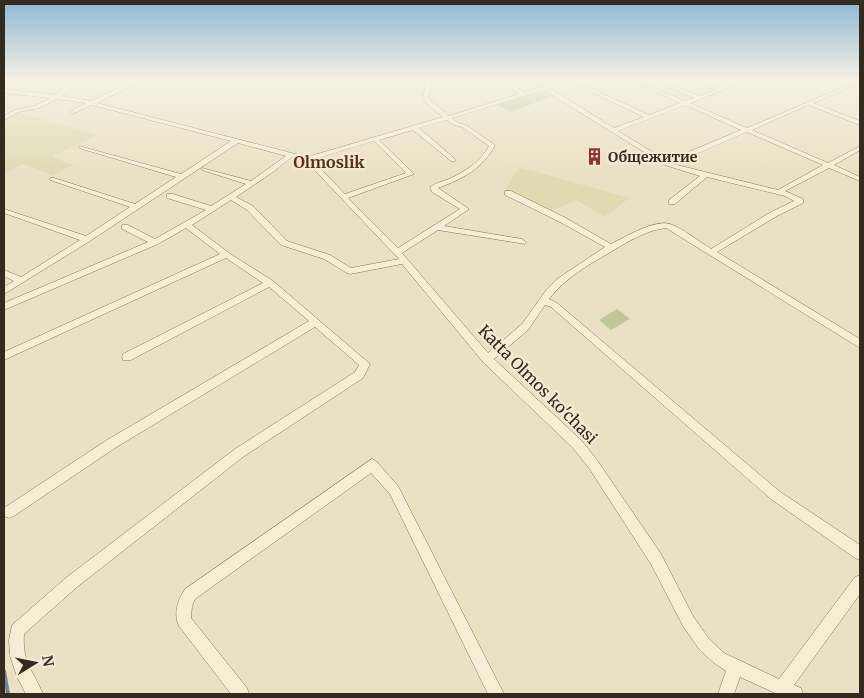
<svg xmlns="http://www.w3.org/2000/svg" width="864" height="698" font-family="Merriweather,serif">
  <rect width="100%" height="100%" fill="#eae0c3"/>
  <g fill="#dfdab1">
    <polygon points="17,112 96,135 52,157 73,165 53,175 22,164 4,174 4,118"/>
    <polygon points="519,167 629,198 605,217 576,200 547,213 503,194"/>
  </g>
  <g fill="#bfc798">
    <polygon points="539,91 550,97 511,112 497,105"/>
    <polygon points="617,309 630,319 611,330 599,320"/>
  </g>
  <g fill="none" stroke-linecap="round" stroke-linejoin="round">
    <polyline stroke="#6d8a84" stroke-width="4" points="4,671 8,694"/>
    <defs>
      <g id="minor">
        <path d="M73,80h6l-17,16 29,5 39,-18 -17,-1 -2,-2h32l-46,23 210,54 136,-40 -15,-12 -5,-6 3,-19h5l-2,19 20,17 70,-22 -20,-14h5l4,2 15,-2v1l-11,3 12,8 42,-12h7l76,35 31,-12 -50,-23h5l50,21 9,-3 -41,-18h7l39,16 16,-6 -23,-10h6l21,8 22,-8h6v1l-57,22 57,25 113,-48v3l-47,20 47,18v4l-52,-20 -56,25 76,33 32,-17v4l-26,15 26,12v4l-31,-13 -44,23 18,8v4l-26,13 -60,36 143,87v9l-194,-120c-19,2 -37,13 -52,22 -24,14 -48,27 -65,49l8,4 222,188 81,54v15l-5,-2 -84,-59 -220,-192 -6,-2 -17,25 -34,29 87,81 16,20 64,94 32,62 16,23 15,14 55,26 76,-102 5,-2v19l-66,91 7,3 2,6h-26l-37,-17 -6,17h-16l8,-23 -12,-8 -15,-14 -16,-23 -32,-62 -62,-96 -16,-20 -90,-86 -81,-98 -52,10 -3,-1 -23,-14 -43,-14 -34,-35 -16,-10 -39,25 37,28 44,28 97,83 -7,14 -120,79 -166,130 -53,47c-2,29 9,36 19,60h-17l-9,-17 -7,-21 -1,-16 3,-15 55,-48 168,-128 120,-77 4,-7 -44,-38 -200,121 -101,68 -5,2 -5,-2v-8l103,-68 202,-119 -40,-34 -138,73h-8l-1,-3 1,-3 140,-71 -37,-25 -222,102v-8l216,-98 -34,-26 -28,16 -154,66v-7l144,-61 -26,-13v-4h6l27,14 51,-29 -39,-12v-4h6l38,12 35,-22 -44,-14v-2l49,13 35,-25 -48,-13 -148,98 -86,53v-7l10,-6 -10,-5v-6l17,7 59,-37 -76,-27v-4l82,27 44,-29 -80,-27v-2h4l81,26 41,-27 -97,-29v-2l102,28 50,-33 -139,-36 -20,9 -2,-1v-2l16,-8 -29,-4 -18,9 -20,4 -15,8v-4l11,-6 20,-4 15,-8 -46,-5v-4l52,6zM570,82l74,35 -30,11 -65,-40zM544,90l121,75 35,11 -31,24v4h6l32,-27 78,19 9,5 -23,11 -60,37c-11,-7 -29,-21 -41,-25 -15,-5 -45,13 -59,20l-47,-27 -53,-26h-6v4l53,26 47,26 -48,32 -10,10 -25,35 -34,29 -86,-100 36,-23 87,14 1,-2 -4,-3 -78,-13 25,-17 -31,-21c24,-9 45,-19 57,-43l-29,-20 -8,-2 -6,-5zM685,105l56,25 -74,31 -49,-30zM447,120l7,5 8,2 27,19c-9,16 -23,25 -40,33 -6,2 -13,4 -19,8l2,5 28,17 -62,39 -50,-50 66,-24 -35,-34 34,-10 38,31h4v-2l-36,-31zM747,132l76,33 -45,25 -105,-26zM374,141l32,32 -61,21 -33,-34zM292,157l13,3 94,99 -48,9 -21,-13 -43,-14 -34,-35 -17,-9 37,-25z"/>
        <path d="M372,459l4,2 22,25 106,208h-16l-98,-200 -19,-21 -176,126 -3,7 -1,12 56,70 2,6h-18l-52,-68c-6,-13 -1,-26 6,-37z"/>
      </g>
    </defs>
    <use href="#minor" stroke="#82725b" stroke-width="1"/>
    <use href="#minor" fill="#f5eed5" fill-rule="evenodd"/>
  </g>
  <linearGradient id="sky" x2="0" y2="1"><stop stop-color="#8db8d4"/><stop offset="0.45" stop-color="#f6f1e4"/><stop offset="1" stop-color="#f6f1e4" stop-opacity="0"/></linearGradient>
  <rect width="864" height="177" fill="url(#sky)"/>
  <defs>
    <symbol id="building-bare" viewBox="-9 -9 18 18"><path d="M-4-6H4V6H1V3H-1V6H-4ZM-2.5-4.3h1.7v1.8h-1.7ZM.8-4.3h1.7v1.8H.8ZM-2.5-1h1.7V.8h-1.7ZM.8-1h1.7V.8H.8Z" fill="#8c3530" stroke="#f2ead2" stroke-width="2.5" paint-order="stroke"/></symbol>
  </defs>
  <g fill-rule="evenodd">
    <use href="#building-bare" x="582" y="144" width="25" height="25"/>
  </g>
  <g text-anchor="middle" stroke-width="5" stroke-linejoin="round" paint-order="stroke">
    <g font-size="14" font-weight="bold" fill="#342a1e" stroke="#f2ead2" text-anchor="start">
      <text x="608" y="162">Общежитие</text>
    </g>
    <g font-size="16" font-weight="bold" fill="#5c3121" stroke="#f2ead2">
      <text x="329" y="168">Olmoslik</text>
    </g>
    <g font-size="16" fill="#342a1e" stroke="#f2ead2">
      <text transform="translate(538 384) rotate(45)" y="6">Katta Olmos ko'chasi</text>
    </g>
  </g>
  <rect width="864" height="698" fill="none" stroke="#342a1e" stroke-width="10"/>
  <g transform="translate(35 663) rotate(80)" stroke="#f2ead2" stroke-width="4" paint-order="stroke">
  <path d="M0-4L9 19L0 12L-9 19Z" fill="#342a1e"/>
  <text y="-8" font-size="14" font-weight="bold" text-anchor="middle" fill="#342a1e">N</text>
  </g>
</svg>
